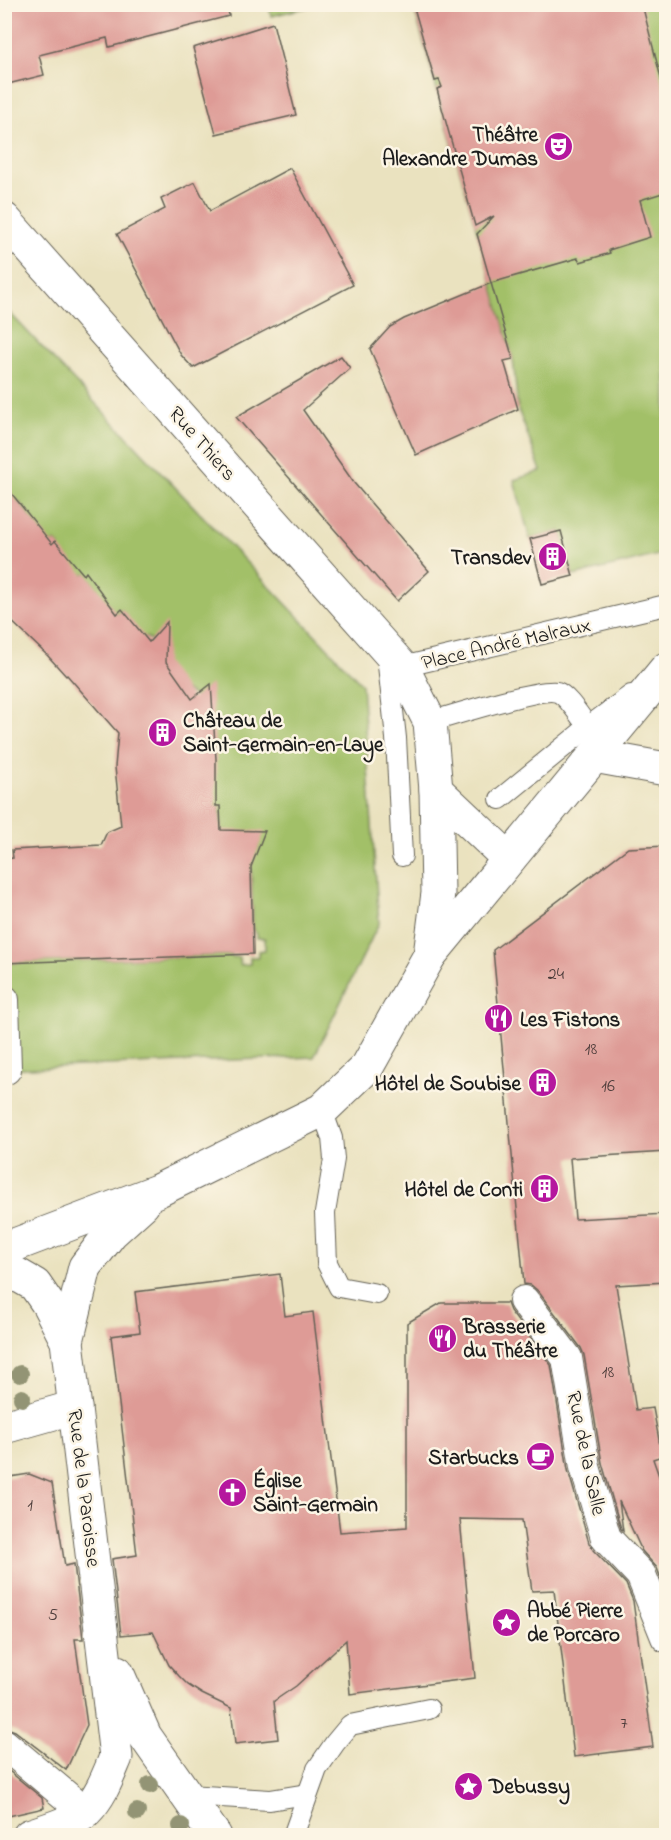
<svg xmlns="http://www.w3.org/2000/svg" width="671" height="1840" font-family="'Indie Flower',sans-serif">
  <rect width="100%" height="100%" fill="#fcf5e5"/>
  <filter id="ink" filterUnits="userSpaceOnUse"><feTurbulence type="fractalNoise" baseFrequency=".0167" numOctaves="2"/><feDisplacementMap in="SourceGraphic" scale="12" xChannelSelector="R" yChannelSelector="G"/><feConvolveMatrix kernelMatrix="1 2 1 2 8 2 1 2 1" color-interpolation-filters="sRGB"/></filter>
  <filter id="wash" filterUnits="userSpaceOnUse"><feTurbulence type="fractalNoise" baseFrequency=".008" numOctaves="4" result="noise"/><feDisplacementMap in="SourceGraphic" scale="24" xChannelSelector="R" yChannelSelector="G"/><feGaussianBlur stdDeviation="1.35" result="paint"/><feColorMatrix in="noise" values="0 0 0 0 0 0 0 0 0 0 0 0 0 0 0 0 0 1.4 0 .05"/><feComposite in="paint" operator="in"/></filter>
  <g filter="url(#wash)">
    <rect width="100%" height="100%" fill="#eae2bf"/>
    <g fill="#a2c068" stroke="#5f6e42" stroke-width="1.5">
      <polygon points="269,5 269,4 317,5 271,16"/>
      <polygon points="413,5 666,5 666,553 573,576 561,531 530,539 514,480 541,471 518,409 513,359"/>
      <path d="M5,308l357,376 17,239 -65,134 -309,12v-106l226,-8 1,2h7l1,8 10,-1v-7h8v-6l7,-1v-12h-8v-4l-4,-4 -2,-74c7,-5 8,-9 8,-18l-38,4 -1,-35 -10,-2 -3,-57h9v-5h-7l-14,-46 -20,-14 -24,-43 -5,-3 -2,2 -22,-29 -6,4 -30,-41 -5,4 -26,-26 5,-5 -5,-5 -4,5 -31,-43 -15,-6z"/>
    </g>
    <g id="blocks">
      <g fill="#de9b96">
        <polygon points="4,4 227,4 229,16 109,47 107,38 39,55 44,75 4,85"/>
        <polygon points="413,4 642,4 666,98 666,192 640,200 650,237 609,250 610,253 580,262 578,258 491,283 477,234 494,216 475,226 440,101 437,89 442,87 439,80 435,81"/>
        <polygon points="273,23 296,115 216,134 193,48"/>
        <polygon points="290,168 353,285 193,368 181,355 117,234 165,209 161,199 195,182 210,211"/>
        <polygon points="491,283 513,359 504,361 518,409 416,455 370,349 390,327 404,319"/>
        <polygon points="341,356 350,368 303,410 354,483 429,571 397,601 236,417"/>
        <polygon points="4,484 52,544 55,541 84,575 86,572 117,614 122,609 149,642 167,622 166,662 192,699 211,684 216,759 216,806 220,806 221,830 265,831 251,867 253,954 4,963 4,859 13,858 12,850 101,845 107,832 121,826 115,767 118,733 67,675 66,676 48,656 4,614"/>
        <polygon points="561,531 573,576 542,584 530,539"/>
        <polygon points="666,846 666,1152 570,1158 575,1219 666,1214 666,1282 616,1285 636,1410 653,1408 662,1456 653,1459 666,1496 666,1592 657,1568 642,1551 619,1501 623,1531 621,1529 602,1463 584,1355 581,1348 538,1291 531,1285 524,1284 493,950 628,848"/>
        <polygon points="280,1274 285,1316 313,1312 340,1532 407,1527 407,1323 441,1303 507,1303 510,1311 551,1365 568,1470 589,1543 593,1550 626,1584 633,1601 653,1747 574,1757 554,1590 532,1591 522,1520 460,1519 475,1678 350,1694 346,1640 296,1686 274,1701 278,1739 235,1744 231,1708 202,1694 188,1685 179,1676 169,1665 153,1632 121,1635 112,1559 137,1555 111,1336 140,1332 135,1292"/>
        <polygon points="29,1474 52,1483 65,1566 74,1564 83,1639 75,1639 87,1725 66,1770 15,1731 4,1727 4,1478"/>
        <polygon points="4,1767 42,1798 44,1808 4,1817"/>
      </g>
    </g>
  </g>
  <g filter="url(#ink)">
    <use href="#blocks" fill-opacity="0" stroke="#646155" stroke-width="1.5"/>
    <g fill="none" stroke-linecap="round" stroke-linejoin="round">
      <defs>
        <g id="service">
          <polyline points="387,656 396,738 402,856"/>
          <polyline points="402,667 666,605"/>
          <path d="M430,722c20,-6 113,-35 127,-30 10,3 24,26 31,35"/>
          <polyline points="500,799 588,727 631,695"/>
          <polyline points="322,1110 332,1138 334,1159 325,1213 327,1263 339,1287 377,1294"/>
          <polyline points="187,1795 270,1800 307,1794"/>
          <polyline points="293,1836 317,1769 335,1743 350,1725 429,1709"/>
        </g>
        <g id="pedestrian">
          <polyline points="4,1000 6,1069"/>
          <polyline points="524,1301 567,1358 585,1467 606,1538 641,1575 666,1637"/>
          <polyline points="4,1744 85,1812"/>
        </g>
        <g id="minor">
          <polyline points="594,756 666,769"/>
          <polyline points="4,1427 75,1407"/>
        </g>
        <g id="tertiary">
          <polyline points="436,790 509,859"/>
          <polyline points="430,955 666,669"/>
        </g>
        <g id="secondary">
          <polyline points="4,219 402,667 430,722 436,790 438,893 430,955 367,1067 322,1110 157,1191 4,1249"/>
          <polyline points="4,1267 35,1285 48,1304 67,1341"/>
          <polyline points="117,1672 145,1736 215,1836"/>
          <path d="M29,1836c16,-6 45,-13 57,-25 15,-15 22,-35 30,-54l-49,-416 18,-74 26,-34 32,-29"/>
        </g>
      </defs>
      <use href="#service" stroke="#646155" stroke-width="22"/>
      <use href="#pedestrian" stroke="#646155" stroke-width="32"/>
      <use href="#minor" stroke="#646155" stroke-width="35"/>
      <use href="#tertiary" stroke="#646155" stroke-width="35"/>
      <use href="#secondary" stroke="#646155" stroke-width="35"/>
      <use href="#service" stroke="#fff" stroke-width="20"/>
      <use href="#pedestrian" stroke="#fff" stroke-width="30"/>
      <use href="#minor" stroke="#fff" stroke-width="33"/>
      <use href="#tertiary" stroke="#fff" stroke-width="33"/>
      <use href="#secondary" stroke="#fff" stroke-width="33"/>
    </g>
    <g fill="#939474">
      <circle cx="20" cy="1374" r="9"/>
      <circle cx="22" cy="1398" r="9"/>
      <circle cx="150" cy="1785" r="9"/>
      <circle cx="137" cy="1812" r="9"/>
      <circle cx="181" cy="1826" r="9"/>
    </g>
  </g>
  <defs>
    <symbol id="theatre-disc" viewBox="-11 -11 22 22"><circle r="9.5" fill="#b5179e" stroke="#fcf5e5"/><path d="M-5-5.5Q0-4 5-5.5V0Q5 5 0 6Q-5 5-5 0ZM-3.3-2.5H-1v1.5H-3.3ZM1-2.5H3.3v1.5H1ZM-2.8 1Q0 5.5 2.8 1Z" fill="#fff"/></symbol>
    <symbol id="building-disc" viewBox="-11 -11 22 22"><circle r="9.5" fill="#b5179e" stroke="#fcf5e5"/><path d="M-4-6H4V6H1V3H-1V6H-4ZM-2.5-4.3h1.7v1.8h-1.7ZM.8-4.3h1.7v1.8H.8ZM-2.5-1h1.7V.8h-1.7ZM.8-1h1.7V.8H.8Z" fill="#fff"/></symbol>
    <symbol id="restaurant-disc" viewBox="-11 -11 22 22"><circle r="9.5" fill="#b5179e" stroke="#fcf5e5"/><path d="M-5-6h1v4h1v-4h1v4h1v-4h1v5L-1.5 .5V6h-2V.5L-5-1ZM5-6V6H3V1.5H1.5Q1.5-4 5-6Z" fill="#fff"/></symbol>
    <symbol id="cafe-disc" viewBox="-11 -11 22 22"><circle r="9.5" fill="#b5179e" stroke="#fcf5e5"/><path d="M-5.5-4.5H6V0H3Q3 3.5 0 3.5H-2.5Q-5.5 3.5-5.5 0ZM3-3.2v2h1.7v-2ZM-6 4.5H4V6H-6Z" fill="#fff"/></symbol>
    <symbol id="church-disc" viewBox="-11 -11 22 22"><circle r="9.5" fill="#b5179e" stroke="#fcf5e5"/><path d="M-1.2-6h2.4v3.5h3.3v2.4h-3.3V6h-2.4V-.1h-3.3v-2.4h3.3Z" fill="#fff"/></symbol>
    <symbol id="sight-disc" viewBox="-11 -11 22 22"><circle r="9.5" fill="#b5179e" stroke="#fcf5e5"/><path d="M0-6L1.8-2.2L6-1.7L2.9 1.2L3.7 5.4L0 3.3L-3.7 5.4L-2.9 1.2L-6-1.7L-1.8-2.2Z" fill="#fff"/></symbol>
  </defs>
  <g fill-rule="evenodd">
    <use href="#theatre-disc" x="542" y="130" width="33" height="33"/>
    <use href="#building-disc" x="536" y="540" width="33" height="33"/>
    <use href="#building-disc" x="146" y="716" width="33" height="33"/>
    <use href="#restaurant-disc" x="482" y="1002" width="33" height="33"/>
    <use href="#building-disc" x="526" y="1066" width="33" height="33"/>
    <use href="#building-disc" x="528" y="1172" width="33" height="33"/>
    <use href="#restaurant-disc" x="426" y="1322" width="33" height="33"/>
    <use href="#cafe-disc" x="524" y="1440" width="33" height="33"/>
    <use href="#church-disc" x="216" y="1476" width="33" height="33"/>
    <use href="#sight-disc" x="490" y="1606" width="33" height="33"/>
    <use href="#sight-disc" x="452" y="1770" width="33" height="33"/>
  </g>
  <g text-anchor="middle" stroke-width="5" stroke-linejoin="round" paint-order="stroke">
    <g font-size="18" fill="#4c3c3a">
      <text x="556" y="979">24</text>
      <text x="591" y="1054">18</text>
      <text x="608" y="1091">16</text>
      <text x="608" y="1377">18</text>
      <text x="30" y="1510">1</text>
      <text x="53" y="1620">5</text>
      <text x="624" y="1728">7</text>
    </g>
    <g font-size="21" font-weight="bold" fill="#1c1c1c" stroke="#fcf5e5" text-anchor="start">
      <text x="538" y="141" text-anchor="end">Théâtre<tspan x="538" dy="24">Alexandre Dumas</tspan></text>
      <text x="531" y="564" text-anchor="end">Transdev</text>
      <text x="183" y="727">Château de<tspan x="183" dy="24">Saint-Germain-en-Laye</tspan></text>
      <text x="520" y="1026">Les Fistons</text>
      <text x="521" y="1090" text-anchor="end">Hôtel de Soubise</text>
      <text x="523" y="1196" text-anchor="end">Hôtel de Conti</text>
      <text x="463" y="1333">Brasserie<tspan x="463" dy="24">du Théâtre</tspan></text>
      <text x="519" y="1464" text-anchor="end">Starbucks</text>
      <text x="253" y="1487">Église<tspan x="253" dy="24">Saint-Germain</tspan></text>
      <text x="527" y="1617">Abbé Pierre<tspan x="527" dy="24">de Porcaro</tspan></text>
      <text x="489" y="1793">Debussy</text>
    </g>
    <g font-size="21" fill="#1c1c1c" stroke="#fcf5e5">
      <text transform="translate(203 443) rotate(49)" y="7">Rue Thiers</text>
      <text transform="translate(506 643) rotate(-13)" y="7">Place André Malraux</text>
      <text transform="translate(587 1453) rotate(78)" y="7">Rue de la Salle</text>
      <text transform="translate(85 1488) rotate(83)" y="7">Rue de la Paroisse</text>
    </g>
  </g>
  <rect width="671" height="1840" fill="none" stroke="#fcf5e5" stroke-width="24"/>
</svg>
